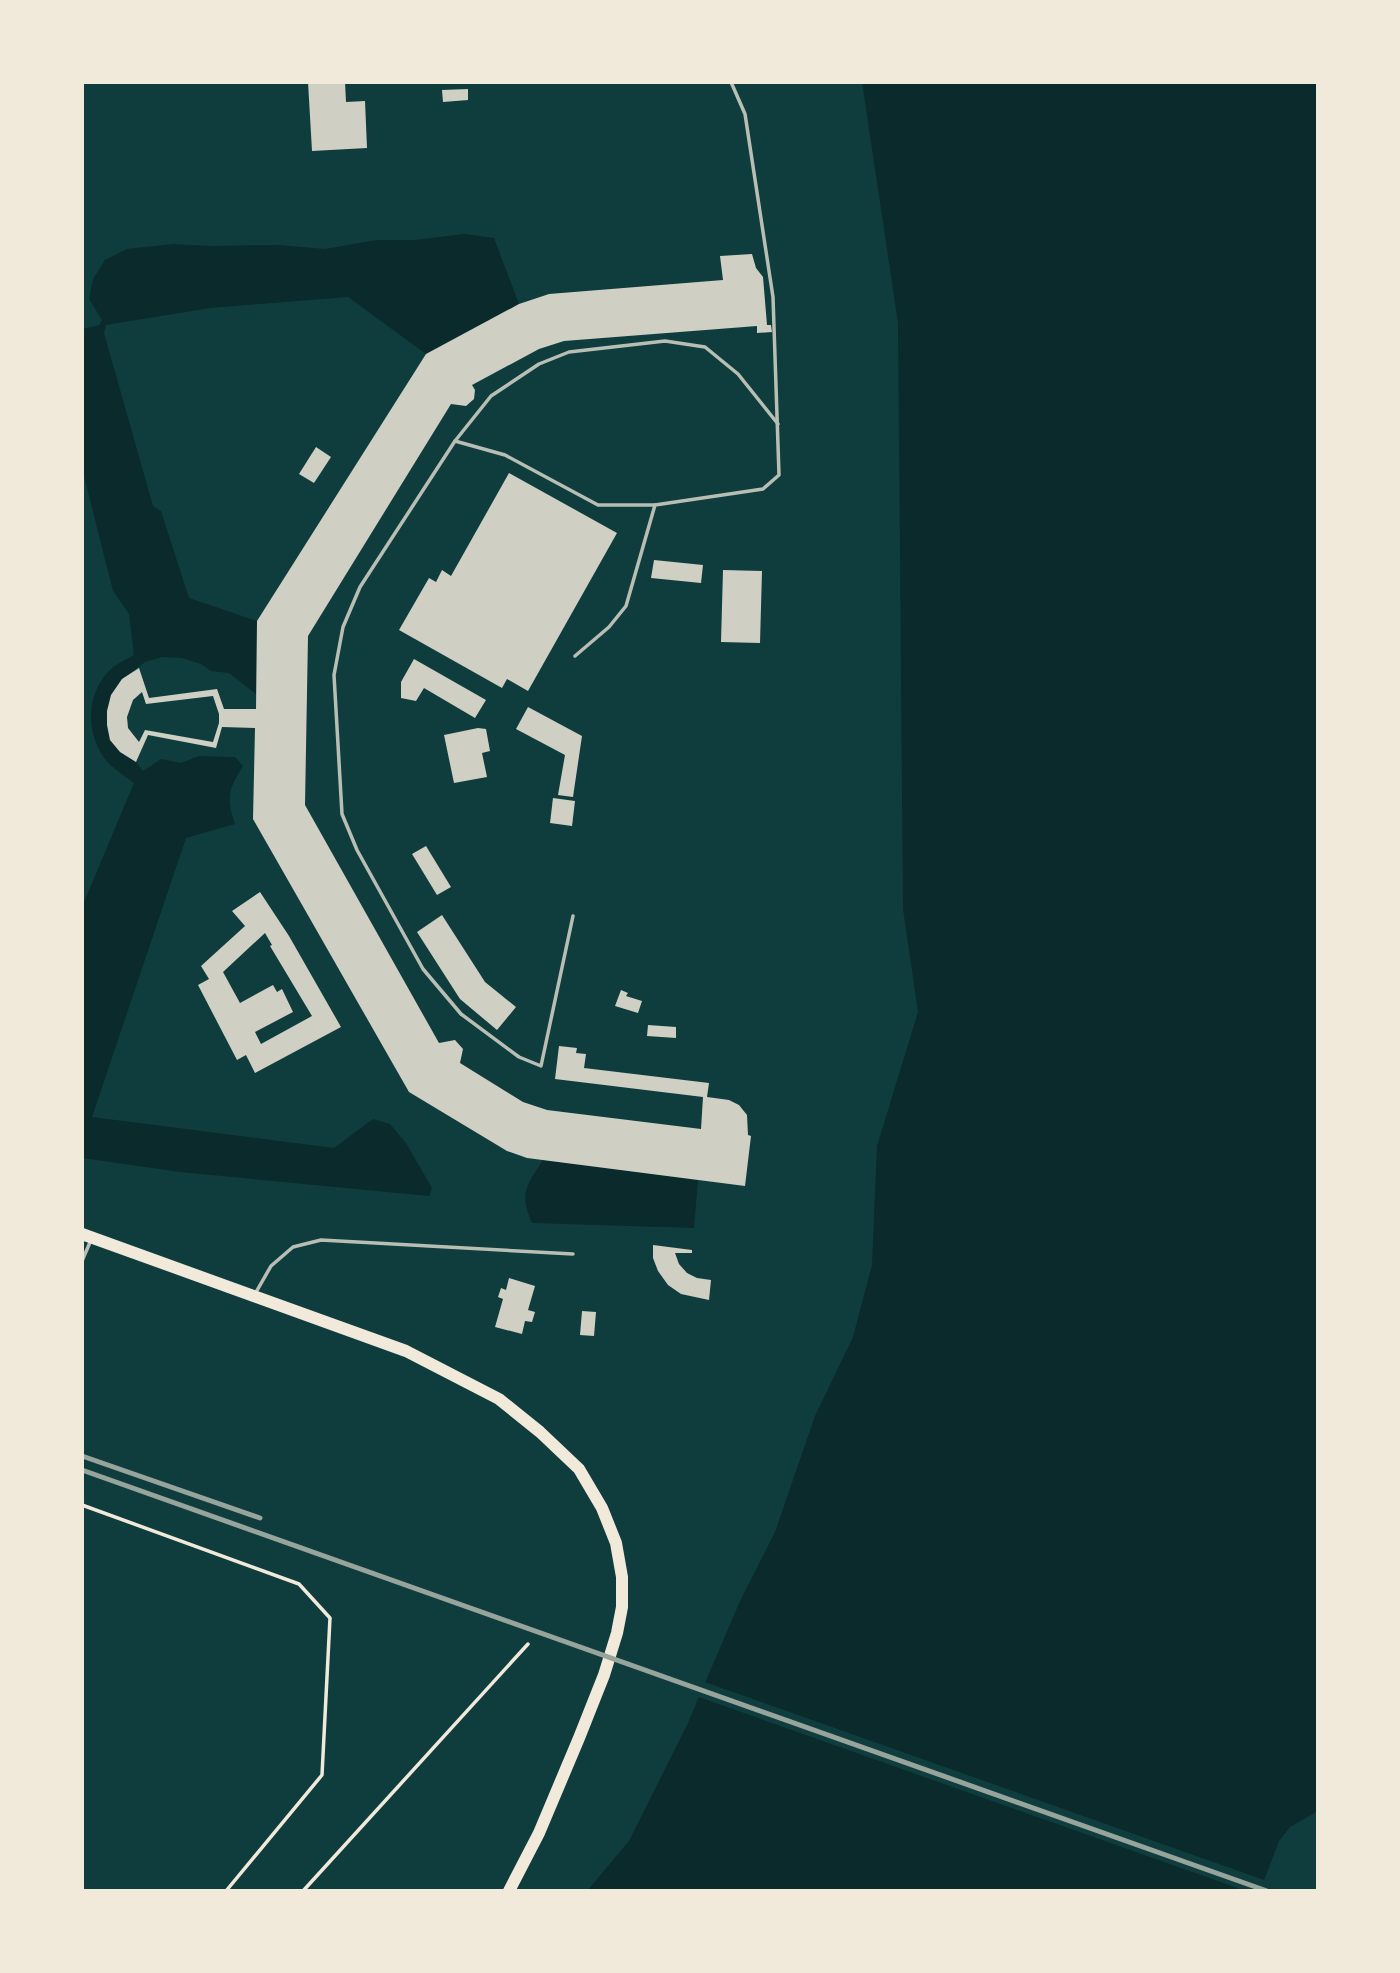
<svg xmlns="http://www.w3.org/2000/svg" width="1400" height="1973" font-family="'Roboto Condensed',sans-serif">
  <rect width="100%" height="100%" fill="#0f3d3e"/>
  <g fill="#0a2a2b">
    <polygon points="862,82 1318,82 1318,1811 1290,1827 1279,1841 1260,1891 587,1891 629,1841 687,1725 740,1601 775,1532 815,1416 853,1337 872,1265 877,1146 918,1012 903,909 898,323"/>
    <path d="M465,234l29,4 25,66 -93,50 -78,-57 -138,11 -104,17 -2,8 49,173 8,5 28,87 68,23 -1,73 -27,-21 -18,-2 -10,-7 -19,-6 -20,-1 -17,5 -23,17 -11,16 -4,29 3,16 10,12 16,10 7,9 18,-12 20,4 18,-7 36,1 8,9c-15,24 -17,31 -8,58l-49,14 -94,279 242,31 39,-29 17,5 16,19 26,45 -3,8 -249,-24 -98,-14v-251l52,-124c-9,-7 -22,-15 -29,-24 -19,-26 -19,-62 2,-86 7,-8 18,-13 27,-18l-5,-41 -16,-23 -29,-115 -2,-143 1,-4 16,-4 3,-5 -13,-21 4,-20 12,-19 22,-11 46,-5 39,2 66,-1 47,4 52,-9h37z"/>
    <path d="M543,1160l155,20 -4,48 -162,-5c-13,-30 -6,-37 11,-63z"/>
  </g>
  <polygon fill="#0f3d3e" points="702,1681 1267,1881 1264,1891 1246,1891 696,1696"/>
  <g fill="#cfcfc3" fill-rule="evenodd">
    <polygon points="308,82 345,82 346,102 365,101 367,148 312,151"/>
    <polygon points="468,89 468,100 443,102 442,90"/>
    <path d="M752,254l4,14 7,9 4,48h4l1,7 -15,1v-7l-193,15 -25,8 -67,36 3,5 -1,9 -8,7 -15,-2 -143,232 -3,169 134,238 16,-3 8,9 -3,14 63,39 24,8 154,19 2,-32 -148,-18 4,-33 18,2 -1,5 10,1 -2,14 125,15 -2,14 22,3 10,5 8,10 1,20 3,1 -6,50 -218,-28 -20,-7 -98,-59 -156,-273 2,-91 -33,-1 -6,21 -68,-13 -12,27 -16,-10 -10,-12 -3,-15v-14l4,-16 11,-16 17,-11 10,30 68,-9 7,20h32l1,-88 169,-267 93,-50 30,-10 174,-14 -3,-24zM142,692l4,12 67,-8 6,18v9l-6,19 -68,-12 -6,12 -11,-14 -1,-11 6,-17z"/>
    <polygon points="316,447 331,457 314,483 299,474"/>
    <polygon points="509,473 617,533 528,691 507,679 502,688 399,630 429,578 436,582 442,570 451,576"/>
    <polygon points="654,560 703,565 701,583 651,578"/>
    <polygon points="723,570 762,571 760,643 721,642"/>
    <polygon points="414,659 486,700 475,718 424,688 416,701 401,698 401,682"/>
    <polygon points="528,707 582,736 573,797 558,795 565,755 516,729"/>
    <polygon points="478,728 486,729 490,751 482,753 487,777 454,783 444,735"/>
    <polygon points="553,798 575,801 572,826 550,823"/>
    <polygon points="426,846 451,887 437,895 412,854"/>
    <path d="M260,892l29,44 52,91 -86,46 -9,-18 -9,5 -39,-75 11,-6 -8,-13 44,-40 -13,-15zM265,933l7,12 -2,1 42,70 -51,28 -6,-12 38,-20 -11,-23 -5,3 -4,-7 -33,18 -17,-31z"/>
    <polygon points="442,915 485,982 516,1007 497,1030 460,999 417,932"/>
    <polygon points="621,990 628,993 626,996 642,1001 638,1013 615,1006"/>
    <polygon points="648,1025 676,1027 676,1038 647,1036"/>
    <polygon points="653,1245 692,1250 692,1253 675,1253 679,1264 687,1273 697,1278 711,1280 709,1300 681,1294 668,1285 658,1271 653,1258"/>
    <polygon points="509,1278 535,1286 528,1310 535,1312 532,1322 525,1321 522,1334 495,1327 503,1299 498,1297 501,1288 506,1290"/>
    <polygon points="582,1311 596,1312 594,1336 580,1335"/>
  </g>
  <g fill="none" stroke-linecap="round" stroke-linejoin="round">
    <g stroke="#f1e9da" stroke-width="3.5">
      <polyline points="82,1505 299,1584 330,1618 322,1775 226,1891"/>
      <polyline points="303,1891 528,1644"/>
    </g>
    <g stroke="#b8beb3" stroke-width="3.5">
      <polyline points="455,441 505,455 598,505 655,505"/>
      <polyline points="575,656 609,627 626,606 655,505 763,489 779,475 773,297 745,114 731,82"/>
      <polyline points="573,916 541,1066 519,1057 461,1014 423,969 357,850 342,814 334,675 343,627 360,587 455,441 491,396 539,364 569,352 665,341 705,347 738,374 778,424"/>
      <polyline points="82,1261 91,1240"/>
      <polyline points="255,1294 271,1266 293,1247 321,1240 573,1254"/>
    </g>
    <polyline stroke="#f1e9da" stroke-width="12" points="82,1234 406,1351 499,1399 540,1432 579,1469 602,1508 616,1543 622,1577 622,1607 617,1633 604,1675 579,1738 539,1833 509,1891"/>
    <g stroke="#97a49c" stroke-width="5">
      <polyline points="82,1456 260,1518"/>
      <polyline points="82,1470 1267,1891"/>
    </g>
  </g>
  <rect width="1400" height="1973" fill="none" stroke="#f1e9da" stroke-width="168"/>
</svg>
